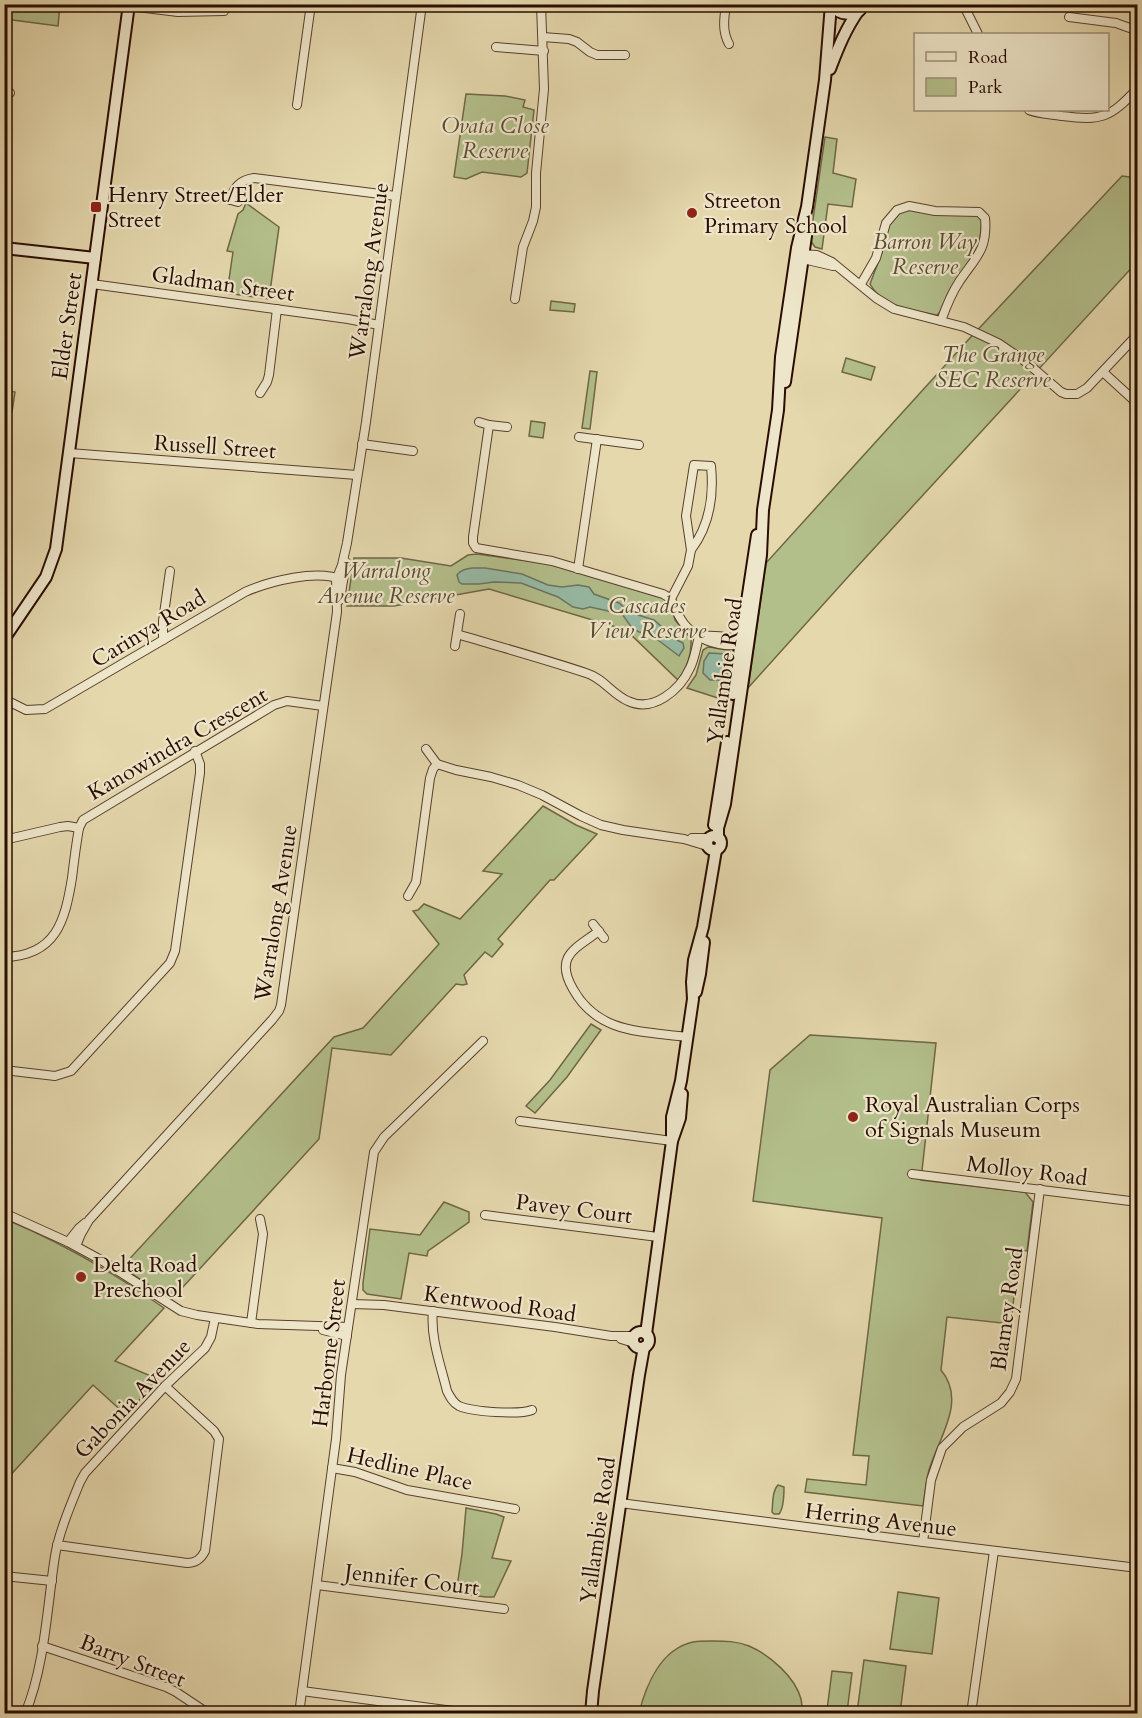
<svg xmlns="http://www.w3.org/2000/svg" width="1142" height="1718" font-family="Cardo,serif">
  <rect width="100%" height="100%" fill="#e5d8ad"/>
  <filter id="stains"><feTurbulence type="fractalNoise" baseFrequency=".00333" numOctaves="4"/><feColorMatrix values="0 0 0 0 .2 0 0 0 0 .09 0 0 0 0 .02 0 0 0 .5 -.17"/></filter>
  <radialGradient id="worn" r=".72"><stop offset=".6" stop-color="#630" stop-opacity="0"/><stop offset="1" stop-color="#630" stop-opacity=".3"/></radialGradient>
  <g fill="#b3bf8b" stroke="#6e6646" stroke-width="1.5">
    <polygon points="5,4 60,5 58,26 5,19"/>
    <polygon points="466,94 505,96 525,100 523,107 534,110 527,173 521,177 482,172 466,179 454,177"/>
    <polygon points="825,137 837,139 833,173 856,179 852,207 828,204 822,249 815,247 810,240"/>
    <polygon points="1122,176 1137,178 1137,262 856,568 748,688 766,563 969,339"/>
    <polygon points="246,203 279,227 269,299 227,293 233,252 227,251 238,214 243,210"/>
    <path d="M908,210l67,4 6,4 1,3 -3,26 -28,41 -11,24 -3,3c-23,-4 -55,-8 -67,-31l14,-37 5,-23 10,-11z"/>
    <polygon points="551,301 575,304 574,312 550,310"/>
    <polygon points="846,358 875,367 871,380 842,372"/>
    <polygon points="590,371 597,372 590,429 582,428"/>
    <polygon points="5,390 15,392 12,412 5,411"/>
    <polygon points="531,421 545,423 543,438 529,436"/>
    <path d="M477,554l73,10 113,34 8,7 4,15 16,19c1,16 -4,28 -13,41l-52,-50 -137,-41 -95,17h-47l7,-48h47l50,8 17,-11z"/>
    <polygon points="708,647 727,649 731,653 724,700 687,688 696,675 703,650"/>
    <polygon points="543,806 576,825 597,834 554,880 550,880 498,939 503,944 492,957 485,952 464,975 467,984 463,985 456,984 391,1055 332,1048 319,1139 171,1300 122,1267 334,1037 363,1028 439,944 413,911 418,910 424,904 460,919 502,874 483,871"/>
    <polygon points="591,1024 601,1030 567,1077 535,1113 526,1106 550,1080"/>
    <path d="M810,1035l126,8 -15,137 104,12 8,10 -6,49 -8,-1 -8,74 -64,-7 -6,53c26,31 -2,67 -12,100 -3,11 -4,24 -6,36l-118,-14 2,-13 59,6 3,-29 -16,-1 29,-237 -129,-17 17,-131z"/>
    <polygon points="444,1202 469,1212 469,1222 428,1251 427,1256 409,1253 401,1299 367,1294 363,1290 363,1283 370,1229 420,1235"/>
    <path d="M5,1219c56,23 109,54 159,89l-49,53 43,18 -32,36 -33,-30 -88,96z"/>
    <path d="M778,1485l6,2c0,7 0,21 -5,27h-5l-2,-2c1,-9 0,-21 6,-27z"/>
    <polygon points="466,1508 496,1514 504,1517 492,1558 511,1561 494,1597 486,1597 456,1593 462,1554"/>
    <polygon points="898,1592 939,1598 932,1654 890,1649"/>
    <path d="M712,1641c12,0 25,0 37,5 21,9 46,31 52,53 1,5 1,10 2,14h-164c7,-28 22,-64 54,-71 6,-1 13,-1 19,-1z"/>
    <polygon points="864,1660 906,1666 900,1713 857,1713"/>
    <polygon points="832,1671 852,1673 847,1712 827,1710"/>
  </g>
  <g fill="#97bba5" stroke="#6b7563" stroke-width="1.5">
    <path d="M472,568h13l37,6 26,11 14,2 16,-2 11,2 5,7 25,9 10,9 25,8 23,20 6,3 1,5 -5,8 -29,-22 -11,-2 -7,-4 -10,-14 -32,-7 -7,2 -10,-2 -15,-10 -37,-14 -27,-1 -15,2h-17l-3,-2 -2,-7c3,-5 9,-6 15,-7z"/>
    <path d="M709,653l17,1c5,9 1,17 -3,26h-13l-7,-7 1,-12z"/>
  </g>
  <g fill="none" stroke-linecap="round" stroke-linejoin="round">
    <defs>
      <g id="street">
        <path d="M726,4c-2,15 -4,27 3,40"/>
        <polyline points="963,4 978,34"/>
        <polyline points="129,6 178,12 224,11"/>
        <polyline points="1069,17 1116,23 1138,31"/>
        <polyline points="543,37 569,39 577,42 590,52 597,55 625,55"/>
        <polyline points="496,47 544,51"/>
        <polyline points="4,91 10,93"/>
        <polyline points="297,105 311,4"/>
        <path d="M1029,110c10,4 22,4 33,6 40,5 48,2 76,-28"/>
        <polyline points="220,197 238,202"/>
        <path d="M230,200c4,-13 10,-20 24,-22l142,18"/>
        <polyline points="800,254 817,255 832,262 876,298 894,309 964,327 998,343 1026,362 1061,392 1066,394 1077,394 1087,388 1138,334"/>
        <polyline points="799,256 803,259 833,266"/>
        <polyline points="92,284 348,319 379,325"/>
        <path d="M861,284l15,-26 10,-35 11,-13 12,-4 26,5 44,1 6,6c3,32 -10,40 -26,64 -8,12 -13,25 -18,39"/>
        <polyline points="515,299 523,247 533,221 536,207 536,173 544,89 541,4"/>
        <polyline points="1103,372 1138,404"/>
        <polyline points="260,393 267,382 269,375 277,309"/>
        <polyline points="479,422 489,425 507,427"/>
        <path d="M489,425l-16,112v6l3,5 76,13 111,33c11,5 11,13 16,22 12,23 41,33 65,28"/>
        <polyline points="579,437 639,445"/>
        <polyline points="362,444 413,451"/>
        <polyline points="69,453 357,475"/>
        <polyline points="578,569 597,439"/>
        <path d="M671,599l17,-33 3,-16 -5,-34 8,-51 17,1c3,30 -1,59 -20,84"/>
        <polyline points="340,600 346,562"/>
        <path d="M457,634c43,13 87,25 129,39 17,5 26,21 42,28 25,12 52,-11 62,-33 5,-10 6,-21 9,-31"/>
        <path d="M700,636c15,-1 31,0 45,6"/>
        <polyline points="163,640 163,621 170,571"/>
        <polyline points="455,646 460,614"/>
        <path d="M4,699l22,11 19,-1 200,-117c25,-11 72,-23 98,-12"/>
        <polyline points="426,749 437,764"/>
        <polyline points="692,838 709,838"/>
        <polyline points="4,840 60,827 68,826 79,828"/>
        <polyline points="408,896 416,882 430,778 433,769 437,764 456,770 491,777 518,785 542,795 581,816 601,825 623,830 684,839 707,846"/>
        <polyline points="593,924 604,938"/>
        <path d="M599,931c-24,18 -45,25 -26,58 25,45 69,42 114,48"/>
        <path d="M4,957c52,-1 61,-36 68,-79 2,-17 4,-33 7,-50l4,-8 191,-115 13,-4 36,5"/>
        <polyline points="4,1070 55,1076 71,1071 170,963 175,951 200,773 200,764 195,751"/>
        <polyline points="520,1121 672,1141"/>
        <polyline points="912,1174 1138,1202"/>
        <polyline points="4,1213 68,1242 101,1260 181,1311 197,1315 258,1324 348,1327"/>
        <polyline points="485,1215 658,1237"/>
        <polyline points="68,1242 79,1228 85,1223"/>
        <polyline points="76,1246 81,1234 89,1220 272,1020 279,1011 281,1005 337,612 336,580 342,565 347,543 366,422 422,4"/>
        <polyline points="352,1304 384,1305 555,1327 611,1336 634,1336"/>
        <path d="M433,1311c-3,26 8,55 14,80 3,6 6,12 12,15 14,6 60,9 73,4"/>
        <polyline points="251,1323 263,1234 260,1219"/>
        <polyline points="323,1330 347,1336"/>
        <polyline points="621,1339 634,1343"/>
        <polyline points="332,1468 355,1472 407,1490 515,1509"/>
        <polyline points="620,1503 923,1542 1138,1568"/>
        <polyline points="923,1542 931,1480 942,1448 963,1427 1001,1403 1010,1392 1016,1379 1040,1189"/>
        <path d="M57,1545l130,18c9,0 14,-4 18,-12l14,-112 -5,-8 -49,-45"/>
        <polyline points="4,1576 52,1581"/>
        <polyline points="317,1585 504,1609"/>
        <polyline points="42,1646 166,1687 176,1692 209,1714"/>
        <polyline points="302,1691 476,1714"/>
        <path d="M25,1714c20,-48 22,-107 30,-158 4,-24 16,-52 25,-74l5,-9 80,-87 40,-38 6,-11 4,-19"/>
        <polyline points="299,1714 336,1439 341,1375 374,1152 384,1137 483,1041"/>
        <polyline points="971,1714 994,1551"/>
      </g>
      <g id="secondary">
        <path d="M831,4c8,11 18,12 29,6"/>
        <path d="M830,69c8,-21 16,-41 29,-59"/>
        <polyline points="4,248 95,258"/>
        <polyline points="785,382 807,229"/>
        <polyline points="4,639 46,577 56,549 129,4"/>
        <polyline points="733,694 757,535"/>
        <polyline points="714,825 727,742"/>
        <circle cx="714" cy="843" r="7"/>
        <polyline points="718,838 718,828 725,804 761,555 763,510 778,410 781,357 797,248 807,207 825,80 831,4"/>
        <polyline points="696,992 700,974 704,942"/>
        <polyline points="672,1141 672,1117 681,1081 693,999 692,982 694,960 703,927 716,850"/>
        <circle cx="641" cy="1340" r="8"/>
        <polyline points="646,1334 672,1141 680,1118 682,1094"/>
        <polyline points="591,1714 593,1691 639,1375 644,1347"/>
      </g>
    </defs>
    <use href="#street" stroke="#593f2c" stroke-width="10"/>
    <use href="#secondary" stroke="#2a0c01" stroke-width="14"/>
    <use href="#street" stroke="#eee6ca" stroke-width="8"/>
    <use href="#secondary" stroke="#eee6ca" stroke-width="10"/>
  </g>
  <g fill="#8f2418" stroke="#eee6ca" stroke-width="2">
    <rect x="90" y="201" width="12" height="12" rx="3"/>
    <circle cx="692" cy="213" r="6"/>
    <circle cx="853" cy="1117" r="6"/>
    <circle cx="81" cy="1277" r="6"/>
  </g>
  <g text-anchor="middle" stroke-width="4.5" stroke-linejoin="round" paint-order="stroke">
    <g font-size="22" font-style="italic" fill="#5a4b31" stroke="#eee6ca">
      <text x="495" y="133">Ovata Close<tspan x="495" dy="25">Reserve</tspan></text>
      <text x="925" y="249">Barron Way<tspan x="925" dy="25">Reserve</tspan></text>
      <text x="993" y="362">The Grange<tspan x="993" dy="25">SEC Reserve</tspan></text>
      <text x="386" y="578">Warralong<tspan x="386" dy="25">Avenue Reserve</tspan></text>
      <text x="647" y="613">Cascades<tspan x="647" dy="25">View Reserve</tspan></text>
    </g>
    <g font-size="22" fill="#2a0c01" stroke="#eee6ca" text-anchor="start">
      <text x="108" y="202">Henry Street/Elder<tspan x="108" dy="25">Street</tspan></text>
      <text x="704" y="208">Streeton<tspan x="704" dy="25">Primary School</tspan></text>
      <text x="865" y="1112">Royal Australian Corps<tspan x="865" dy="25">of Signals Museum</tspan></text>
      <text x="93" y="1272">Delta Road<tspan x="93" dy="25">Preschool</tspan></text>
    </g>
    <g font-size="22" fill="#2a0c01" stroke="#eee6ca">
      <text transform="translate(368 271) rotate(-82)" y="8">Warralong Avenue</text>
      <text transform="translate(223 283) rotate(8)" y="8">Gladman Street</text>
      <text transform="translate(66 326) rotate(-82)" y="8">Elder Street</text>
      <text transform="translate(215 446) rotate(4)" y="8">Russell Street</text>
      <text transform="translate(148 628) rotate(-31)" y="8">Carinya Road</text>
      <text transform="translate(724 671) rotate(-82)" y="8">Yallambie Road</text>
      <text transform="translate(177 743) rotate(-30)" y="8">Kanowindra Crescent</text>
      <text transform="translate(275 913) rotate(-81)" y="8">Warralong Avenue</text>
      <text transform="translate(1027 1170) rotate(7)" y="8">Molloy Road</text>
      <text transform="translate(574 1208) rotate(7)" y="8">Pavey Court</text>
      <text transform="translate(500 1303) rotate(8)" y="8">Kentwood Road</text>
      <text transform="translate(1006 1309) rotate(-82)" y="8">Blamey Road</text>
      <text transform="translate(328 1353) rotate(-83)" y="8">Harborne Street</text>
      <text transform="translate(132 1398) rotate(-46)" y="8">Gabonia Avenue</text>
      <text transform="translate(410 1468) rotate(13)" y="8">Hedline Place</text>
      <text transform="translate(881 1519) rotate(7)" y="8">Herring Avenue</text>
      <text transform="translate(597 1530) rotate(-82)" y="8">Yallambie Road</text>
      <text transform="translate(412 1579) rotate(7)" y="8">Jennifer Court</text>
      <text transform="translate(133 1660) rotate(21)" y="8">Barry Street</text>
    </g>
  </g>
  <rect width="1142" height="1718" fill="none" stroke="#e5d8ad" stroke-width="24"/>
  <rect x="6" y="6" width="1130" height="1706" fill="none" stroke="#2a0c01" stroke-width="3"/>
  <rect x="12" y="12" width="1118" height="1694" fill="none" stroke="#2a0c01" stroke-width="1.5"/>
  <rect x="914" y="33" width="195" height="78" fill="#eee6ca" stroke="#a08f7a" stroke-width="1.5"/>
  <rect x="926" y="52" width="30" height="9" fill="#eee6ca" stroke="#a08f7a" stroke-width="1.5"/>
  <text x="968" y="63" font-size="18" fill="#2a0c01">Road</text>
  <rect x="926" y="78" width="30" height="18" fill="#b3bf8b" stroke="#a08f7a" stroke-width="1.5"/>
  <text x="968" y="93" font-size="18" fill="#2a0c01">Park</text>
  <rect width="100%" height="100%" filter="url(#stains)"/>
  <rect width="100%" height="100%" fill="url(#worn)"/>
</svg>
